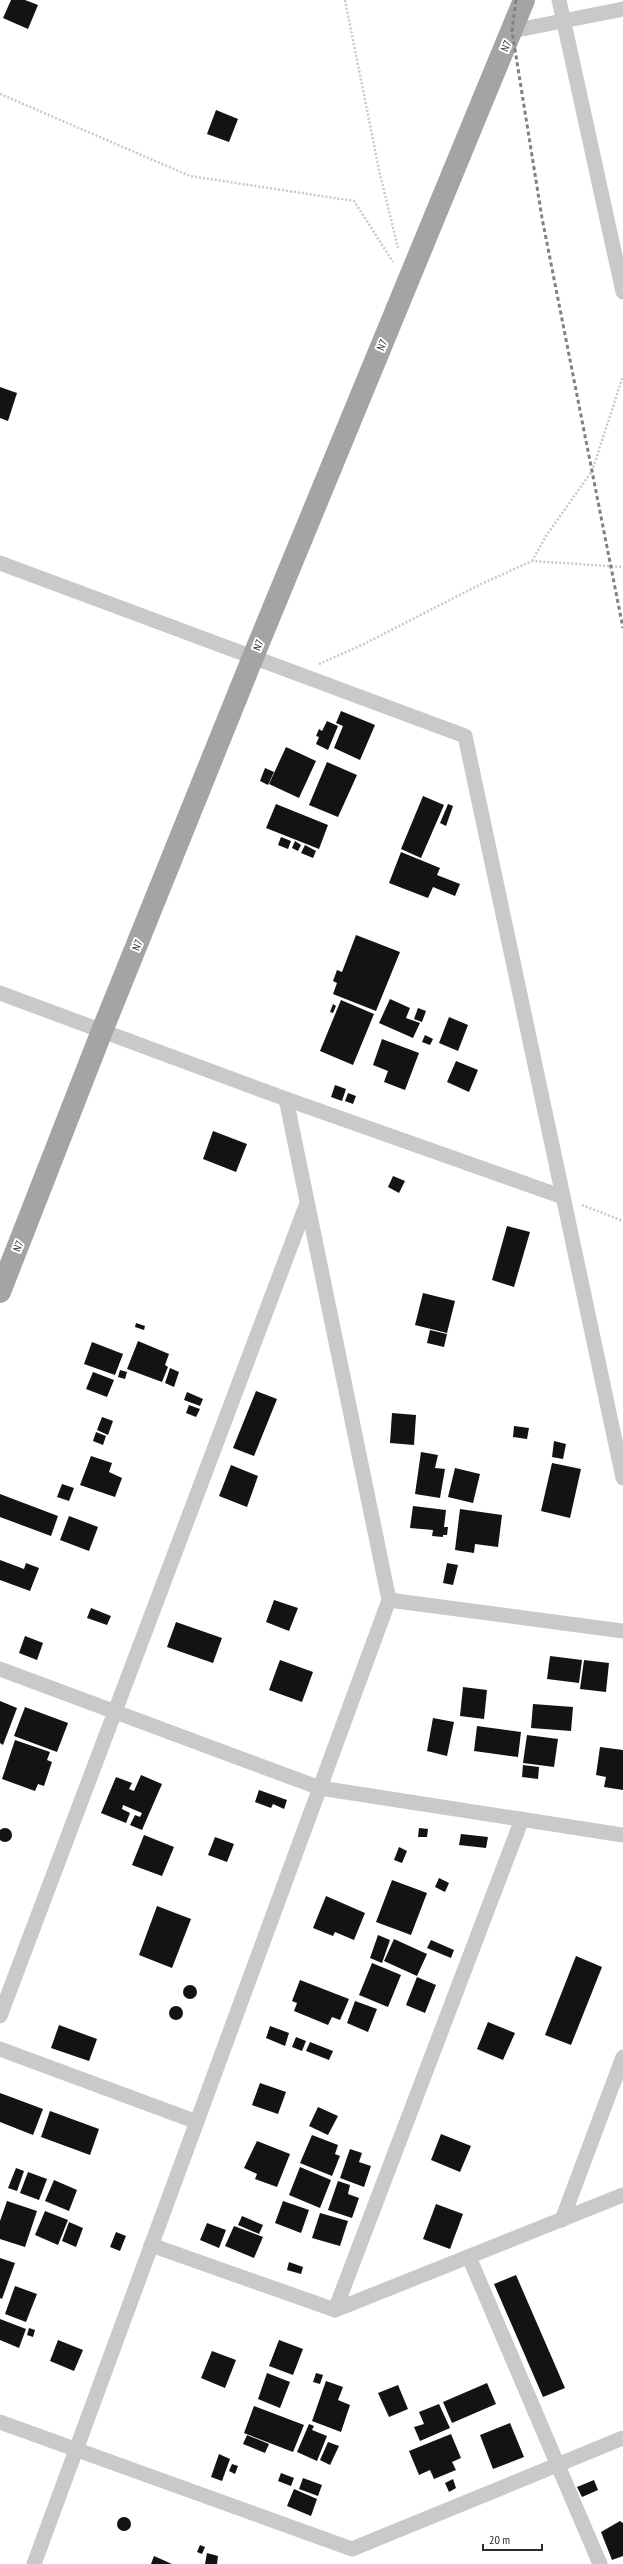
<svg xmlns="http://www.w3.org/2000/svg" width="623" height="2564" font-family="'PT Sans Narrow',sans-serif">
  <rect width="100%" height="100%" fill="#fff"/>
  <g fill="#131313">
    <polygon points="11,0 25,0 38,5 28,29 3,18"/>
    <polygon points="216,110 238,119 229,142 207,134"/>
    <polygon points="0,387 17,393 8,421 0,418"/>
    <polygon points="341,711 375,725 360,760 334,748 343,726 336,723"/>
    <polygon points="327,721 338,726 328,750 316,744 319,737 316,736 319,729 322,731"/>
    <polygon points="286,747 316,761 299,798 269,784"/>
    <polygon points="327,762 357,775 338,817 309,805"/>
    <polygon points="265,768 274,772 268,785 260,781"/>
    <polygon points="423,796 444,805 421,858 401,849"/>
    <polygon points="276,804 328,825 319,849 266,828"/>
    <polygon points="448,804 453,806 446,826 440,823"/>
    <polygon points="281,837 291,841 288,849 278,845"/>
    <polygon points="295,841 301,845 298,851 292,848"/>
    <polygon points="305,845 316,851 313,858 301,853"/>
    <polygon points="401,852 440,868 437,875 460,884 455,896 433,887 428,898 389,883"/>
    <polygon points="356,935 400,952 376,1011 333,994 337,983 333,981 337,970 342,972"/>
    <polygon points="390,999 410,1008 406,1018 420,1023 413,1038 379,1023"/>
    <polygon points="341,1000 374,1014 353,1065 320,1051"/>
    <polygon points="333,1004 336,1006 333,1013 330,1012"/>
    <polygon points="418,1008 426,1011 422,1022 414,1019"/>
    <polygon points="449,1017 468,1025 458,1051 439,1043"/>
    <polygon points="425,1035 433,1039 430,1045 422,1042"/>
    <polygon points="382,1039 419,1053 405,1090 384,1082 388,1071 373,1065"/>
    <polygon points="456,1061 478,1070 469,1092 447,1082"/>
    <polygon points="335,1085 346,1089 342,1101 331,1097"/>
    <polygon points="348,1093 356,1096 353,1104 345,1101"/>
    <polygon points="213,1131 247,1144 236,1172 203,1159"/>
    <polygon points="393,1176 405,1181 399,1193 388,1187"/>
    <polygon points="507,1226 530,1232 514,1287 492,1280"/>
    <polygon points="423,1293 455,1301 447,1333 415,1325"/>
    <polygon points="136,1323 145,1326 144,1330 135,1327"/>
    <polygon points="430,1330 447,1334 444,1347 427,1343"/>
    <polygon points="138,1341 169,1354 165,1365 168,1367 162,1382 127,1369"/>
    <polygon points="92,1342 123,1354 115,1375 84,1364"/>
    <polygon points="170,1368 179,1372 174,1387 165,1383"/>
    <polygon points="120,1370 127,1372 125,1379 118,1377"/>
    <polygon points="93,1372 114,1380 107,1397 86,1389"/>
    <polygon points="256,1391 277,1399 254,1456 233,1448"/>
    <polygon points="187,1392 203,1399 200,1406 184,1400"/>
    <polygon points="189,1405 200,1409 196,1417 186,1413"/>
    <polygon points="392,1413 416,1415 414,1445 390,1443"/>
    <polygon points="102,1417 113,1421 108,1435 97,1430"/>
    <polygon points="514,1426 529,1428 527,1439 513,1437"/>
    <polygon points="96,1432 106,1436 103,1445 93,1441"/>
    <polygon points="554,1441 566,1444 563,1459 552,1457"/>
    <polygon points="421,1452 438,1455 435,1468 445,1469 440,1498 415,1494"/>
    <polygon points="91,1456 112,1463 109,1472 122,1478 115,1497 80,1485"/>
    <polygon points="552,1463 581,1469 570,1518 541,1511"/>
    <polygon points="231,1465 258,1476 247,1507 219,1496"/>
    <polygon points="455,1468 480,1474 473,1503 448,1497"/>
    <polygon points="62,1484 74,1488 69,1501 57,1497"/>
    <polygon points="0,1494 58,1516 51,1536 0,1517"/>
    <polygon points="413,1506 446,1510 444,1527 448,1527 447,1535 443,1535 443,1537 432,1536 433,1530 410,1528"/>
    <polygon points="460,1509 502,1515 498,1547 475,1544 474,1553 455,1550"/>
    <polygon points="69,1516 98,1527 89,1551 60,1540"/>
    <polygon points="0,1560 24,1569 26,1563 39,1568 30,1591 0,1580"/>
    <polygon points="447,1563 458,1565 453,1585 443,1583"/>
    <polygon points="274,1600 298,1608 289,1631 266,1622"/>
    <polygon points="91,1608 111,1616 107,1625 87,1618"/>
    <polygon points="176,1622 222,1638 213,1663 167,1647"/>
    <polygon points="25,1636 43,1643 37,1660 19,1653"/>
    <polygon points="550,1656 582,1660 579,1683 547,1679"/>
    <polygon points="280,1660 313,1672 302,1702 269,1690"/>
    <polygon points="584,1660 609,1663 606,1692 580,1689"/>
    <polygon points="463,1687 487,1690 484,1719 460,1716"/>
    <polygon points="0,1701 17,1708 3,1745 0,1743"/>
    <polygon points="533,1704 573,1707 571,1731 531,1728"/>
    <polygon points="25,1707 68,1723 57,1752 14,1736"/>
    <polygon points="433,1718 454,1722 447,1756 427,1751"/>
    <polygon points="477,1726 521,1732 518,1757 474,1751"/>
    <polygon points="527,1735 558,1739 554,1767 523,1763"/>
    <polygon points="15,1740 50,1752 47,1760 52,1762 44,1786 38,1784 35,1791 2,1779"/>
    <polygon points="600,1747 623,1750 623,1790 604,1787 606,1777 596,1775"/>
    <polygon points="523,1765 539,1767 538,1779 522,1777"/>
    <polygon points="141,1775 162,1784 142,1830 130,1825 135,1815 140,1817 142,1813 123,1805 122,1809 130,1813 126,1823 101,1813 116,1777 132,1783 129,1789 134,1791"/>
    <polygon points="259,1790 287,1800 284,1809 273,1804 271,1808 255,1802"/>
    <polygon points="419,1828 428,1829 427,1837 418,1837"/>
    <circle cx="5" cy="1835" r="7"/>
    <polygon points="461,1834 488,1837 486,1848 459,1845"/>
    <polygon points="144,1835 174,1847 162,1876 132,1865"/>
    <polygon points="215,1837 234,1844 227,1862 208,1855"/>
    <polygon points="399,1847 407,1851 402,1863 394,1860"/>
    <polygon points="439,1878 449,1883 445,1892 435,1887"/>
    <polygon points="392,1880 427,1893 411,1935 376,1922"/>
    <polygon points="326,1896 365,1913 354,1940 335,1932 333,1936 313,1928"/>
    <polygon points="157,1906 191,1919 172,1968 139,1955"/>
    <polygon points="378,1935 390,1940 382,1963 370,1958"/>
    <polygon points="394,1939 427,1954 417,1976 384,1961"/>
    <polygon points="431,1940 454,1950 451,1958 427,1948"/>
    <polygon points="576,1956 602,1967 571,2045 545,2035"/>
    <polygon points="372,1963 401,1975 388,2007 359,1995"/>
    <polygon points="417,1977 436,1985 425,2013 406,2005"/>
    <polygon points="300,1980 349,1999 340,2020 332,2017 328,2025 294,2011 297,2003 292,2001"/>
    <circle cx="190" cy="1992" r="7"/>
    <polygon points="355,2001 377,2009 368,2032 347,2023"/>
    <circle cx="176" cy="2013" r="7"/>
    <polygon points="488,2022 515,2033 503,2060 477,2049"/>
    <polygon points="59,2025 97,2039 89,2061 51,2048"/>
    <polygon points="270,2026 289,2033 285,2046 266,2038"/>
    <polygon points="296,2037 306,2041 302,2051 292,2047"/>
    <polygon points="310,2042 333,2051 329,2060 306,2051"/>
    <polygon points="260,2083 286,2092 278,2114 252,2105"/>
    <polygon points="0,2093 43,2109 33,2135 0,2122"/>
    <polygon points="318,2107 338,2116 328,2135 309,2126"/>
    <polygon points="50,2111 99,2129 90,2155 41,2137"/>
    <polygon points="441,2134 471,2146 460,2172 431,2160"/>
    <polygon points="312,2135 338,2145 335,2154 340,2156 332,2176 300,2163"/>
    <polygon points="257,2141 290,2154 277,2187 255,2179 257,2174 244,2168"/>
    <polygon points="350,2149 362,2153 359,2162 371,2166 364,2187 340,2178"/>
    <polygon points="300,2167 331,2180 320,2208 289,2195"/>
    <polygon points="16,2168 24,2171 17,2191 8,2188"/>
    <polygon points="28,2172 47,2179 39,2200 20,2193"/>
    <polygon points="54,2180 77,2190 69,2211 45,2201"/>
    <polygon points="338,2181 350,2185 348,2194 359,2198 352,2218 328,2210"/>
    <polygon points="7,2201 37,2211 25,2247 0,2239 0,2221"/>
    <polygon points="283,2201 309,2210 301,2233 275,2223"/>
    <polygon points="436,2204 463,2214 450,2249 423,2239"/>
    <polygon points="45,2211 68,2220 58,2245 35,2235"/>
    <polygon points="320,2213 348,2221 340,2246 312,2238"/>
    <polygon points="242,2216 263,2225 259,2234 238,2225"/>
    <polygon points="69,2222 83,2228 76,2247 62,2241"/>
    <polygon points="207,2223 226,2230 219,2248 200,2240"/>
    <polygon points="234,2226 263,2237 254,2258 225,2246"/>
    <polygon points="116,2232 126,2236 120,2251 110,2247"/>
    <polygon points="0,2258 15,2263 2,2299 0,2298"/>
    <polygon points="289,2262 303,2267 301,2274 287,2270"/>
    <polygon points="516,2275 565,2388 543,2397 494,2284"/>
    <polygon points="15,2286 37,2294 26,2322 5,2314"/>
    <polygon points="0,2319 26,2329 19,2348 0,2340"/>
    <polygon points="29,2328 35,2330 33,2337 27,2335"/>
    <polygon points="58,2340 83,2350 74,2371 50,2361"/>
    <polygon points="279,2340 303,2349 293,2375 269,2366"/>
    <polygon points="212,2351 236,2360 225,2388 201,2378"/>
    <polygon points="267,2373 290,2382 280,2408 258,2399"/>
    <polygon points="316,2373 323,2375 320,2384 313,2382"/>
    <polygon points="326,2381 343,2387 338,2400 350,2405 341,2432 312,2421"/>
    <polygon points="487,2383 496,2404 452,2423 443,2402"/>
    <polygon points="398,2385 408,2409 389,2417 378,2393"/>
    <polygon points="439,2404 450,2428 420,2441 414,2427 424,2424 419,2412"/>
    <polygon points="254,2406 304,2425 293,2452 244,2433"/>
    <polygon points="510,2423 524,2457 493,2469 480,2435"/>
    <polygon points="309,2424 314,2426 312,2430 327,2436 317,2461 297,2452"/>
    <polygon points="451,2434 461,2458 452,2462 456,2470 434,2479 430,2470 419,2475 409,2451"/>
    <polygon points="247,2435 269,2444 265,2453 243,2444"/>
    <polygon points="328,2442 339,2446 330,2465 320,2460"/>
    <polygon points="219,2454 230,2459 222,2481 211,2477"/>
    <polygon points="232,2464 238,2466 235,2474 229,2471"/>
    <polygon points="281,2473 294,2478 291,2486 278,2481"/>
    <polygon points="303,2478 322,2485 318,2496 299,2489"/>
    <polygon points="453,2479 456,2488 449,2492 445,2483"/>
    <polygon points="594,2480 598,2490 582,2497 577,2487"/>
    <polygon points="294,2489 317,2499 311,2516 287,2506"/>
    <circle cx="124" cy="2524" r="7"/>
    <polygon points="620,2521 623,2523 623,2556 612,2560 601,2532"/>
    <polygon points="200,2545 205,2547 202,2554 197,2552"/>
    <polygon points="207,2553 218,2556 217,2564 205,2564"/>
    <polygon points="154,2556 172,2564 151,2564"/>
  </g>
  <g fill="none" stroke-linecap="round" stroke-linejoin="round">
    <g stroke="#c9c9c9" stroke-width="2.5" stroke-dasharray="2 2" stroke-linecap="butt">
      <polyline points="345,0 379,170 398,248"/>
      <polyline points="0,94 190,176 354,201 393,262"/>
      <polyline points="532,561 546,536 592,471 623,376"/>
      <polyline points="319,664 362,645 477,586 532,561 623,567"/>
      <polyline points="582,1205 623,1221"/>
    </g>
    <g stroke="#c9c9c9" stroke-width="15">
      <polyline points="559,0 623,292"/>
      <polyline points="512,31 623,9"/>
      <polyline points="0,563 465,736 623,1478"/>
      <polyline points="0,993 286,1099 563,1197"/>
      <polyline points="389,1600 623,1631"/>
      <polyline points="0,1669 320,1788 623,1835"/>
      <polyline points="0,2016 307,1203"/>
      <polyline points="0,2049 197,2122"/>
      <polyline points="562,2220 623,2057"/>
      <polyline points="151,2245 335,2310 623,2195"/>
      <polyline points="469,2257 600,2564"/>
      <polyline points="335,2310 522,1819"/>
      <polyline points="0,2422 352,2549 623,2438"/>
      <polyline points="34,2564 389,1600 286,1099"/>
    </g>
    <polyline stroke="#a4a4a4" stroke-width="22" points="0,1292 102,1031 253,657 524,0"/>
    <polyline stroke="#818181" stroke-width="3" stroke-dasharray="4 3" stroke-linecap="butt" points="516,0 512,31 542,218 623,628"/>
  </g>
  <g text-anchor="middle" stroke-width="4" stroke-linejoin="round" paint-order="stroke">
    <g font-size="11" fill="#2c2c2c" stroke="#fff">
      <text transform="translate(506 46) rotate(-67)" y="4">N7</text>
      <text transform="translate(382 345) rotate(-67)" y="4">N7</text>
      <text transform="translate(258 645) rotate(-68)" y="4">N7</text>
      <text transform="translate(137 945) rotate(-68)" y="4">N7</text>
      <text transform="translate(18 1246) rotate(-69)" y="4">N7</text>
    </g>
  </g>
  <path d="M483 2544v6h59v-6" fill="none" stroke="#2c2c2c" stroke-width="2"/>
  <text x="489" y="2544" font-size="12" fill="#2c2c2c" stroke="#ffffff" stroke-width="3" paint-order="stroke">20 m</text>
</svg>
